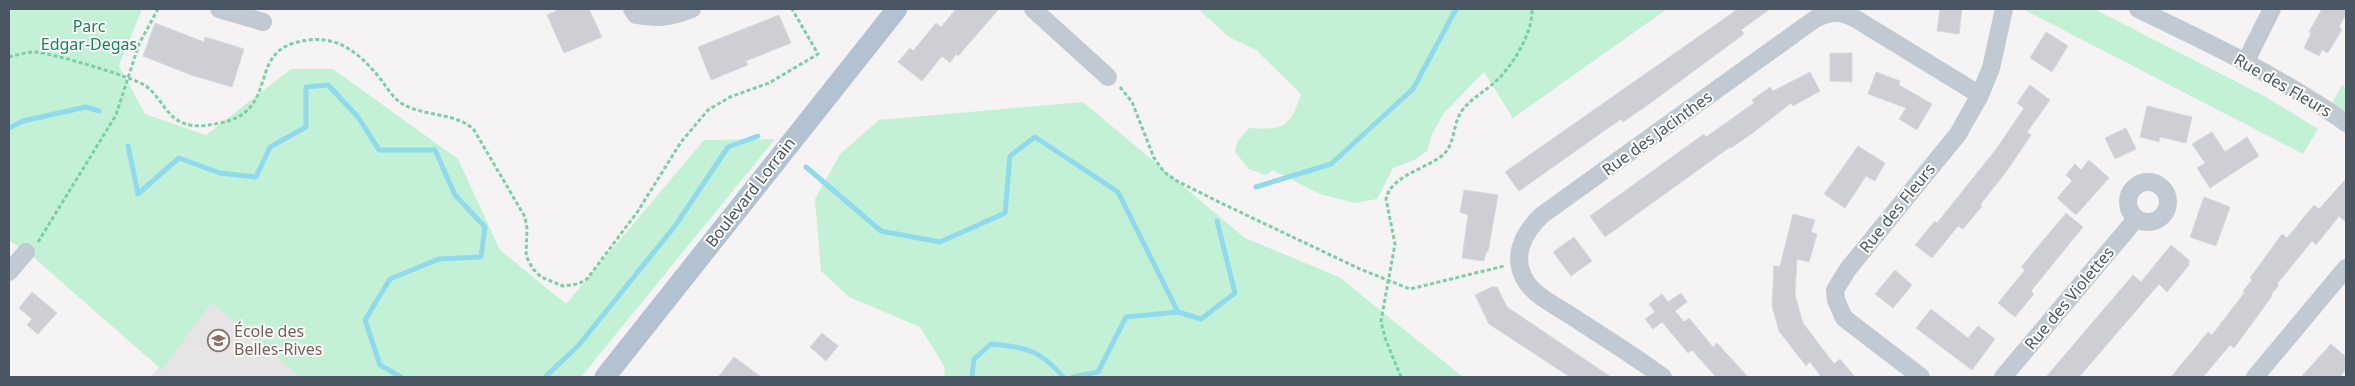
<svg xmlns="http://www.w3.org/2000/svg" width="2355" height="386" font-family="'Noto Sans',sans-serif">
  <rect width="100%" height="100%" fill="#f5f3f3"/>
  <polygon fill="#e6e4e5" points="211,303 300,377 151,377"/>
  <g fill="#c3f1d5">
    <polygon points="9,9 142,9 119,66 145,114 206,135 291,69 333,69 458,159 500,250 566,304 704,140 775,139 581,377 300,377 211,303 162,370 33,257 9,240"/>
    <path d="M1198,9h469l-154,109 -29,-46 -40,41 -12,21 -5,17 -11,8 -23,9 -16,31 -23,4 -34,-9 -47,-24 -7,5 -17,-6 -14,-17 2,-10 12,-14c37,2 40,0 52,-34l-45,-44 -27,-13z"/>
    <polygon points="2023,9 2094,9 2266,97 2318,129 2303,154"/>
    <polygon points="2342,85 2346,88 2346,123 2328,110"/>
    <polygon points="1083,102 1245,238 1339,277 1463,377 945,377 944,366 920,327 849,297 821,271 815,199 840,154 879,120"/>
  </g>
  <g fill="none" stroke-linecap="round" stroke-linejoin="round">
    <g stroke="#90daee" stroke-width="5">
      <polyline points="9,128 23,121 86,107 99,111"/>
      <polyline points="128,146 138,194 179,158 220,173 256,177 270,147 306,127 306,87 328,85 358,117 379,150 435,150 455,195 485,227 481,257 439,259 390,279 365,320 380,365 401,377"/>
      <polyline points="806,167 881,231 940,242 1005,213 1010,156 1035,137 1118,192 1178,312"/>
      <polyline points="1256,187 1331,164 1413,89 1456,9"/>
      <polyline points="545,377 578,346 675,226 728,147 758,136"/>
      <path d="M972,377l2,-18 17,-15c34,3 50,6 72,33"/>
      <polyline points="1073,377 1098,372 1126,317 1178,312 1201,319 1235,293 1217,221"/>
    </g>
  </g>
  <g fill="#cdcfd5" stroke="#d7d9de">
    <polygon points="560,9 589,9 602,37 564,53 547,15"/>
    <polygon points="956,9 999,9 958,56 956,54 950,63 942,56 922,81 898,62 910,48 913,51 936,23 941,27"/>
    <polygon points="1738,9 1770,9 1741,30 1744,34 1649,104 1623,122 1621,119 1519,191 1505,172"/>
    <polygon points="1940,9 1962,9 1959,34 1937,31"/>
    <polygon points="2322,9 2346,9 2346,14 2339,27 2342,29 2328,53 2322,50 2319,56 2304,48 2311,33 2309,32"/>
    <polygon points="779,15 791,43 746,61 748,65 711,80 698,47"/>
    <polygon points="155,23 204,42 205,37 244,49 232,87 191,75 143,56"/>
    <polygon points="2046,32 2068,46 2052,72 2030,58"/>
    <polygon points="1830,53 1852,53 1852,82 1830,81"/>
    <polygon points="1810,72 1820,91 1793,106 1791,103 1754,132 1731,148 1730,147 1605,237 1590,216 1704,134 1706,137 1754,103 1752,100 1770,87 1773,91"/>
    <polygon points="1876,72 1900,81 1899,85 1932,104 1917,130 1899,119 1906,108 1868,94"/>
    <polygon points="2030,85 2050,100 2027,132 2031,135 2006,172 1980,205 1982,206 1963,229 1958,226 1932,258 1915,245 1935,221 1937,223 1997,148 2024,108 2017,103"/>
    <polygon points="2147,106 2192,117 2186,143 2160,137 2159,142 2140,137"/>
    <polygon points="2126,128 2136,149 2115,159 2105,138"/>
    <polygon points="2212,132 2225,152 2247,137 2259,156 2210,188 2197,168 2205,163 2192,144"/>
    <polygon points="1858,146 1885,163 1875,181 1866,176 1845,208 1824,194"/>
    <polygon points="2089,160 2109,178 2076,215 2057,198 2072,181 2066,175 2075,164 2081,170"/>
    <polygon points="2346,179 2346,222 2339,216 2316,245 2312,241 2277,284 2279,285 2271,295 2272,296 2234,348 2230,345 2203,377 2171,377 2208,332 2212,335 2245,292 2243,291 2252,280 2250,278 2282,234 2287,238 2314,205 2319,209"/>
    <polygon points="1464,190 1498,195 1488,252 1486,252 1484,261 1462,258 1468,215 1460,212"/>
    <polygon points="2204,197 2230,207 2216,246 2190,237"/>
    <polygon points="2066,213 2083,227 2031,291 2034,294 2015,317 1998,303 2025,270 2021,267"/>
    <polygon points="1793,214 1815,220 1811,232 1817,234 1809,262 1797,259 1795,295 1803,323 1834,364 1840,359 1855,377 1818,377 1820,375 1810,362 1806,366 1779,331 1772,306 1774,266 1780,266"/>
    <polygon points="1574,237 1592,261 1571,276 1553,252"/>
    <polygon points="2171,245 2189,260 2189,265 2167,292 2159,284 2079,377 2046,377 2133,275 2141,282"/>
    <polygon points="1895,270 1912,285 1893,308 1875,294"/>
    <polygon points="1492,287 1497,287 1507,307 1611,377 1570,377 1489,324 1475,295"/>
    <polygon points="32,292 57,313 38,334 27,325 32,319 19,308"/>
    <polygon points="1681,293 1687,302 1675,311 1684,322 1689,318 1713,347 1717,343 1748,377 1716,377 1692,350 1688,353 1662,322 1653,329 1645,319 1655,312 1649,304 1662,294 1668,302"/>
    <polygon points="1931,309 1968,338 1978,326 1995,339 1972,370 1916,328"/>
    <polygon points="822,333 838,346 826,361 810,347"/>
    <polygon points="2331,344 2346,357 2346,369 2340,377 2301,377"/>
    <polygon points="734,357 761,377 718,377"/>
  </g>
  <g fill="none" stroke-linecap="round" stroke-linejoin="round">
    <g stroke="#7ad0a6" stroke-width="3" stroke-dasharray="4 2.5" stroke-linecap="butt">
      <path d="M9,57c8,-2 17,-5 26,-5 17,1 98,25 111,34 17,13 21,35 44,39 10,2 20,0 30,-2 57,-11 30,-64 71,-79 39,-13 63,3 88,33 7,9 13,20 22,26 22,14 55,9 73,27l51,87 2,12 -1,27 7,13 8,8 22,9 15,-2 9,-5 51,-68 43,-69 27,-32 22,-13 39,-14 49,-29 -26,-45"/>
      <polyline points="1120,87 1132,102 1154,158 1164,172 1177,181 1221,203 1360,269 1410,289 1504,266"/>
      <polyline points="38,242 116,115 139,44 158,9"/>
      <path d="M1401,377l-16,-39 -4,-17 14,-77 -9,-45c5,-24 41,-30 58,-45 11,-11 9,-30 17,-42 9,-13 23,-20 34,-30 18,-16 38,-50 37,-73"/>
    </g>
    <g stroke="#c1cad2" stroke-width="18">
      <polyline points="219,9 263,22"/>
      <path d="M632,9l4,6c22,4 36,2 56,-6"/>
      <polyline points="1033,9 1108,77"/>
      <path d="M2138,9c71,34 143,68 208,114"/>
      <polyline points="2245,63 2272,9"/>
      <circle cx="2148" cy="202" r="20"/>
      <polyline points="9,272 26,252"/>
      <path d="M1663,377c-29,-21 -59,-40 -90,-60 -15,-10 -35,-19 -46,-34 -17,-25 -4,-50 15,-68l273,-196c16,-8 26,-8 41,0l124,76"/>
      <polyline points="1921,377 1844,318 1836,300 1835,290 1848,269 1958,134 1980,95 1991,68 2004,9"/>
      <polyline points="2003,377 2136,219"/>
      <polyline points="2255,377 2346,268"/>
    </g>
    <polyline stroke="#b3c2d1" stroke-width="21" points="605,377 897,9"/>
  </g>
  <defs>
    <symbol id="school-ring" viewBox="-11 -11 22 22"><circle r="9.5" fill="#fff" stroke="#8d6e63" stroke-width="1.5"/><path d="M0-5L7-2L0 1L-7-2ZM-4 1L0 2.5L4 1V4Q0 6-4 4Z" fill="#8d6e63"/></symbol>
  </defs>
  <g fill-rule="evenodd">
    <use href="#school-ring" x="206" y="328" width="25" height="25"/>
  </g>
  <g text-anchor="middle" stroke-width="4" stroke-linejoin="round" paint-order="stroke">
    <g font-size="16" fill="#17864f" stroke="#fff">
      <text x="89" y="32">Parc<tspan x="89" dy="18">Edgar-Degas</tspan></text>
    </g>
    <g font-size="16" fill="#4a5661" stroke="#fff">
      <text transform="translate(2283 85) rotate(30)" y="6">Rue des Fleurs</text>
      <text transform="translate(1657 133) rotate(-36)" y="6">Rue des Jacinthes</text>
      <text transform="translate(750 192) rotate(-52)" y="6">Boulevard Lorrain</text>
      <text transform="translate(1897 208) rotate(-51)" y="6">Rue des Fleurs</text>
      <text transform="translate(2069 298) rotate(-50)" y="6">Rue des Violettes</text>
    </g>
    <g font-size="16" fill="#785e54" stroke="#fff" text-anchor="start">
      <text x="234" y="337">École des<tspan x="234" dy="18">Belles-Rives</tspan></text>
    </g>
  </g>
  <rect width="2355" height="386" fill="none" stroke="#4a5661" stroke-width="20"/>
</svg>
